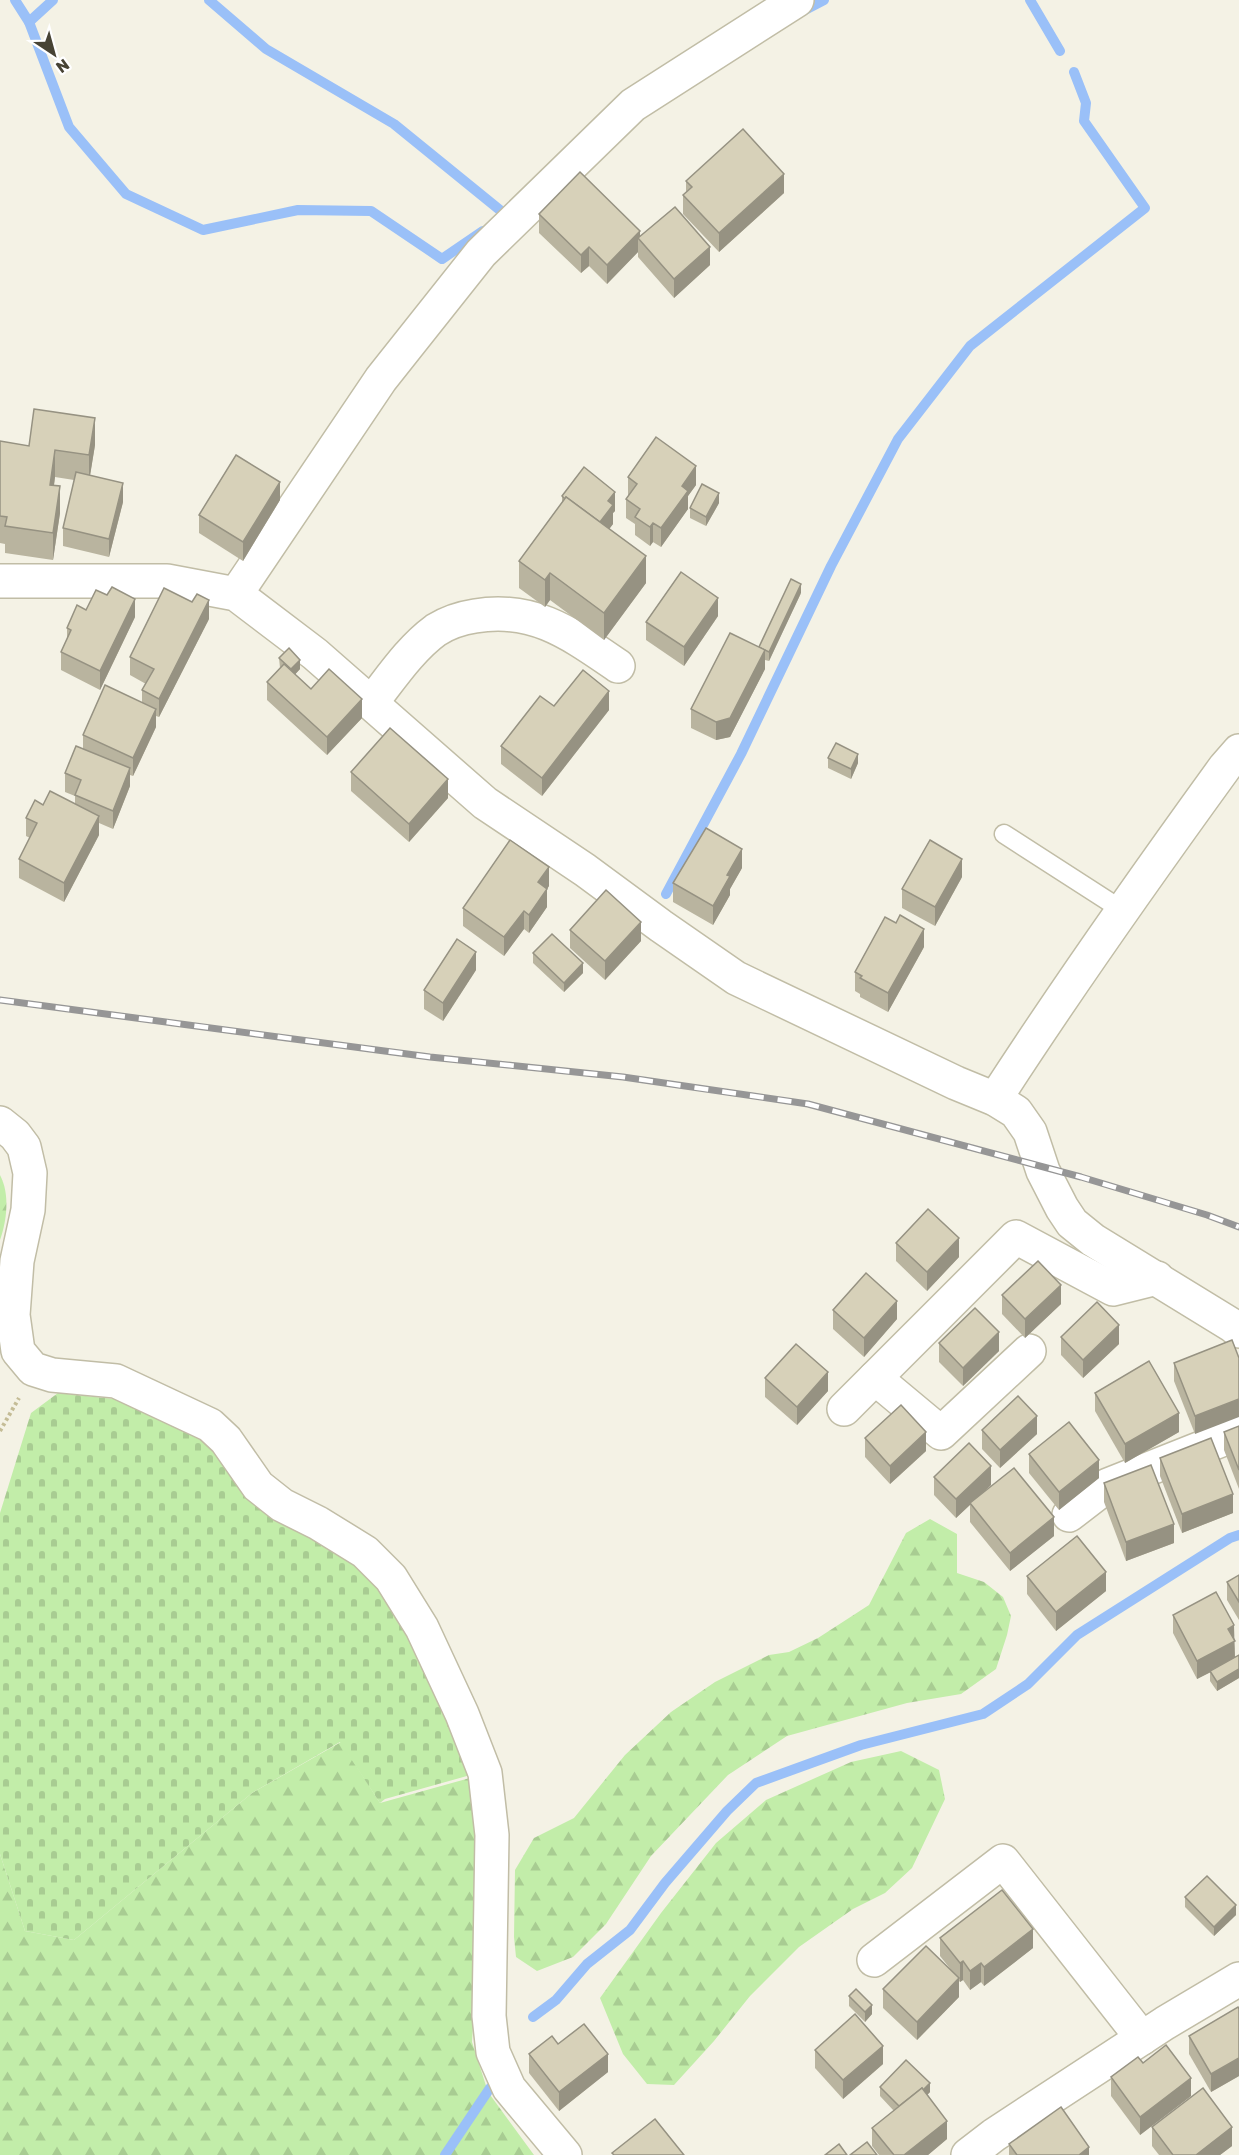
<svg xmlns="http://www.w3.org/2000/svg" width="1239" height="2155" font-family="Rubik,sans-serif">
  <defs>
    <pattern id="forest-firs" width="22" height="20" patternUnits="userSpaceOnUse" patternTransform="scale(1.5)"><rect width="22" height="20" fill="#c2eda9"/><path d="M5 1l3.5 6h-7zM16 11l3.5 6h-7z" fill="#a8cc92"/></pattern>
    <pattern id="cemetery-stones" width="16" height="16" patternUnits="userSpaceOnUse" patternTransform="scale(1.5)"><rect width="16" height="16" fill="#c2eda9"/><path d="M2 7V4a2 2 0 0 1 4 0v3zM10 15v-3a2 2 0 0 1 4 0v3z" fill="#a8cc92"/></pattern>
  </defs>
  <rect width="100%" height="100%" fill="#f4f2e5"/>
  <g fill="url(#forest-firs)">
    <path d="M0,1175c10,19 7,45 0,65z"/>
    <polygon points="930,1519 957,1534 957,1573 984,1582 1003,1597 1011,1616 1007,1635 996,1669 961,1694 907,1703 787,1736 728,1775 651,1856 606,1924 573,1957 537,1971 516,1957 514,1937 515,1870 534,1838 574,1818 625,1755 671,1712 715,1682 769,1655 789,1652 818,1638 869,1605 906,1533"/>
    <polygon points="341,1742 380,1803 477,1776 477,1962 472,2042 488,2092 534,2155 0,2155 0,1854 25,1931 74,1940 252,1793"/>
    <polygon points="901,1751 939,1770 945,1799 912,1868 885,1893 853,1909 799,1947 750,1996 714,2041 674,2085 647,2084 623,2054 600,1998 661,1913 716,1843 766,1800 851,1762"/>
  </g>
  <polygon fill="url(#cemetery-stones)" points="58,1393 123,1400 211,1443 359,1565 391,1600 474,1774 385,1799 380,1803 340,1742 252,1793 74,1940 25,1931 0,1854 0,1513 31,1413"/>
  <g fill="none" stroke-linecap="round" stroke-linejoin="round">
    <g stroke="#9ac0f8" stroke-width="10">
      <polyline points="15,0 29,22 69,127 126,194 203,230 298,210 371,211 442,259 483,231"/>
      <polyline points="209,0 266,49 394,124 506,215 501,218"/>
      <polyline points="1030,0 1060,51"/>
      <polyline points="801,12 824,0"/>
      <polyline points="29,22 53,0"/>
      <polyline points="666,894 741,754 831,566 898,439 970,346 1145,208 1084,121 1086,103 1074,72"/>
      <polyline points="533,2017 556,2000 587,1964 630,1930 665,1883 727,1811 756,1783 861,1745 983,1714 1028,1684 1077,1635 1230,1538 1239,1535"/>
      <polyline points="445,2155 490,2088"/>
    </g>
    <defs>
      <polyline id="service" points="1004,834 1122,910"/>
      <g id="minor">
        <polyline points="0,581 167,581 236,594 315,654 485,803 585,870 661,926 736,978 956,1083 995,1099 1016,1112 1030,1132 1043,1171 1062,1208 1072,1223 1093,1240 1233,1326 1239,1331"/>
        <polyline points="236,594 381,379 481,253 633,105 797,0"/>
        <path d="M372,702c19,-24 38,-53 64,-72 11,-7 26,-12 39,-14 59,-10 96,18 143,50"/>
        <path d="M995,1099c73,-113 151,-223 230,-332l14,-16"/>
        <polyline points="0,1123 15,1135 24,1147 30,1173 28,1210 17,1261 13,1315 18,1351 33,1369 52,1375 116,1381 210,1425 226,1440 258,1486 282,1505 318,1523 365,1552 391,1578 422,1628 462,1714 485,1773 492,1835 489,2016 493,2052 509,2088 565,2155"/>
        <polyline points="875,1378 941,1433 1029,1351"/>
        <polyline points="844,1409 1016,1237 1113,1289 1157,1278"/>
        <polyline points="1069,1515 1108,1485 1239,1433"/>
        <polyline points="874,1960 1003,1861 1142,2038"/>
        <polyline points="968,2155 994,2135 1165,2023 1239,1979"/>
      </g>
    </defs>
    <use href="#service" stroke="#c1bda6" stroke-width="21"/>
    <use href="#minor" stroke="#c1bda6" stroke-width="36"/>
    <polyline stroke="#c4bc96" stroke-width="4" stroke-dasharray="3 3" stroke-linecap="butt" points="0,1431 19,1398"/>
    <use href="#service" stroke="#fff" stroke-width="18"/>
    <use href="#minor" stroke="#fff" stroke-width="33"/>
    <defs>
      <polyline id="rail" points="0,1000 430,1057 623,1077 808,1104 1081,1177 1207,1215 1239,1227"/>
    </defs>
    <use href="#rail" stroke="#969696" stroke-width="7"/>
    <use href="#rail" stroke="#fff" stroke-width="4.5" stroke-dasharray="14" stroke-linecap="butt"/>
  </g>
  <g fill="#b9b49f">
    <polygon points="686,181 784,193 719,252 683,214 683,195 686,192"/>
    <polygon points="539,214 640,237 710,265 674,298 638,257 638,252 607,284 589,266 581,273 539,233"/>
    <polygon points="0,441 29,446 95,445 90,475 123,502 109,557 63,546 63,528 74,480 55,477 54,486 60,513 53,560 5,553 5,544 0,543"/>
    <polygon points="628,477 696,485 688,496 688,509 661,547 653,542 650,546 635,535 635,524 626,518 626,499 628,496"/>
    <polygon points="562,496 615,511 613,513 613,524 609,529 646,583 604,640 550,600 545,607 519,588 519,561 562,504"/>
    <polygon points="280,500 243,561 199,533 199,515"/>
    <polygon points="719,503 706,526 690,518 690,508"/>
    <polygon points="801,593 769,661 765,660 765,669 730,737 716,740 691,728 691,709 759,647"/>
    <polygon points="86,610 135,617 100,690 61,670 61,652 67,639 67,628"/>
    <polygon points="718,616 684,666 646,640 646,622"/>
    <polygon points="209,619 159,717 156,716 156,727 133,776 130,775 130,786 113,829 99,823 99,835 64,902 19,878 19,859 30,838 26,836 26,818 43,805 75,804 75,796 65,792 65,773 83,748 83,735 142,703 142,690 146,684 130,675 130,657"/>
    <polygon points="279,658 300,669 295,674 311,689 362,718 327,755 267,700 267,682 280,668"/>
    <polygon points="554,706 609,710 542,796 501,764 501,746"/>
    <polygon points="828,758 858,763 851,779 828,768"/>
    <polygon points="351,772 448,798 409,842 351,791"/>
    <polygon points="742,868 730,889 730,895 713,925 673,902 673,883"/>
    <polygon points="962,877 935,926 902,908 902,889"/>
    <polygon points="549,886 547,889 547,907 529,933 524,929 504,956 463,926 463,908"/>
    <polygon points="570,930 641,941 605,980 570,948"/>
    <polygon points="924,947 888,1012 860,997 860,994 855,991 855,972"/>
    <polygon points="533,953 583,973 564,992 533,963"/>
    <polygon points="476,970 443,1021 424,1009 424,990"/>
    <polygon points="896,1243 959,1257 927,1291 896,1261"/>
    <polygon points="1002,1295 1061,1304 1025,1338 1002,1314"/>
    <polygon points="833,1310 897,1319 864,1357 833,1329"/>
    <polygon points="1061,1337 1119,1344 1083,1378 1061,1355"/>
    <polygon points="1232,1340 1195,1434 1174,1381 1174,1363"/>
    <polygon points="939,1343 999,1351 963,1386 939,1362"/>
    <polygon points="765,1378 828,1391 797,1425 765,1397"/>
    <polygon points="1095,1393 1179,1432 1125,1463 1095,1411"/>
    <polygon points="1239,1426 1239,1489 1224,1450 1224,1432"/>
    <polygon points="982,1430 1037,1434 1000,1468 982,1449"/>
    <polygon points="865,1438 926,1451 890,1484 865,1457"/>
    <polygon points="1029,1454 1099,1478 1059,1510 1029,1473"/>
    <polygon points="1160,1458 1233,1513 1182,1533 1160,1476"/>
    <polygon points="934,1477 991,1485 980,1495 1054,1536 1010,1571 970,1522 970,1505 956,1518 934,1495"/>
    <polygon points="1104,1483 1174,1543 1126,1561 1104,1502"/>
    <polygon points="1239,1575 1239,1620 1227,1600 1227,1582"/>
    <polygon points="1027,1576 1106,1591 1056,1631 1027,1594"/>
    <polygon points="1173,1615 1234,1640 1235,1657 1239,1655 1239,1678 1217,1691 1210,1681 1210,1672 1197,1679 1173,1633"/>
    <polygon points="1185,1897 1236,1915 1214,1936 1185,1907"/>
    <polygon points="940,1938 1033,1948 984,1986 981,1982 970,1990 963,1980 960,1982 959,1981 959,1997 917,2040 883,2008 883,1989 952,1971 940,1956"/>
    <polygon points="849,1996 872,2014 865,2022 849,2006"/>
    <polygon points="1239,2009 1239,2076 1211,2092 1189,2054 1189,2036"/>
    <polygon points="815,2050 883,2064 843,2099 815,2068"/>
    <polygon points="529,2054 608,2072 559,2111 529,2073"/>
    <polygon points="1143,2063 1191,2096 1140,2135 1111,2096 1111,2077"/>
    <polygon points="880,2087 930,2092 927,2095 947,2139 928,2155 879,2155 872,2146 872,2128 894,2111 880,2096"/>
    <polygon points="1152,2127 1232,2146 1220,2155 1159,2155 1152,2146"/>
    <polygon points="1009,2144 1089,2155 1009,2155"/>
  </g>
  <g fill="#969282">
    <polygon points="784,174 784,193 719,252 719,233"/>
    <polygon points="640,231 640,240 638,238 638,252 607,284 607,265"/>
    <polygon points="589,247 589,266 581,273 581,255"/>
    <polygon points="710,247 710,265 674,298 674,279"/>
    <polygon points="95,418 95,445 89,482 89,455"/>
    <polygon points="55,450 55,477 50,512 50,485"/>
    <polygon points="696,466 696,485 688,496 688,509 661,547 661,528 682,486"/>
    <polygon points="280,482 280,500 243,561 243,542"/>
    <polygon points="123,483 123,502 109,557 109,539"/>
    <polygon points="60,486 60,513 53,560 53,533"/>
    <polygon points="615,492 615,511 613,513 613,524 598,544 598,525 608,501"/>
    <polygon points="719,493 719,503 706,526 706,517"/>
    <polygon points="653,523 653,542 650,546 650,527"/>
    <polygon points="646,556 646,583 604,640 604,613"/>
    <polygon points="550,573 550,600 545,607 545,580"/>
    <polygon points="801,584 801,593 769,661 769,652"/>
    <polygon points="718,598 718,616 684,666 684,647"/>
    <polygon points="135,599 135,617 100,690 100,671"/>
    <polygon points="209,600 209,619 159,717 159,699"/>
    <polygon points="765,650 765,669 730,737 716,740 716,722"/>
    <polygon points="300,660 300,669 291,679 291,669"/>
    <polygon points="609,691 609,710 542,796 542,778"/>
    <polygon points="362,699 362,718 327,755 327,737"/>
    <polygon points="156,709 156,727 133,776 133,758"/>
    <polygon points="858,754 858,763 851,779 851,769"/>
    <polygon points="130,768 130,786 113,829 113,811"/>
    <polygon points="448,779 448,798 409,842 409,824"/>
    <polygon points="99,816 99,835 64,902 64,883"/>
    <polygon points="742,849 742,868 730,889 730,895 713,925 713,906 727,875"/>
    <polygon points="962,859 962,877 935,926 935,907"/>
    <polygon points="549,867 549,886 547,889 547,907 529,933 529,915 538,882"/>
    <polygon points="524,911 524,929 504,956 504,937"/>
    <polygon points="641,922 641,941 605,980 605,961"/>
    <polygon points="924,929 924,947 888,1012 888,993"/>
    <polygon points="476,952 476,970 443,1021 443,1003"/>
    <polygon points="583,963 583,973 564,992 564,983"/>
    <polygon points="959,1238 959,1257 927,1291 927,1272"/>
    <polygon points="1061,1285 1061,1304 1025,1338 1025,1319"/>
    <polygon points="897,1301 897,1319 864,1357 864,1338"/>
    <polygon points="1119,1325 1119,1344 1083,1378 1083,1360"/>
    <polygon points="999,1332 999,1351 963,1386 963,1368"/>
    <polygon points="828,1372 828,1391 797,1425 797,1407"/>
    <polygon points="1239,1399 1239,1417 1195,1434 1195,1416"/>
    <polygon points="1179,1413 1179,1432 1125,1463 1125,1444"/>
    <polygon points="1037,1416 1037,1434 1000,1468 1000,1450"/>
    <polygon points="926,1432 926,1451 890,1484 890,1466"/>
    <polygon points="1099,1460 1099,1478 1059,1510 1059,1492"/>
    <polygon points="991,1466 991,1485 956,1518 956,1499"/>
    <polygon points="1233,1494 1233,1513 1182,1533 1182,1514"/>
    <polygon points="1054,1517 1054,1536 1010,1571 1010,1553"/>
    <polygon points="1174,1524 1174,1543 1126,1561 1126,1542"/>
    <polygon points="1106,1572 1106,1591 1056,1631 1056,1612"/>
    <polygon points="1234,1625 1235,1660 1197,1679 1197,1661 1228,1629"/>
    <polygon points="1239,1669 1239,1678 1217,1691 1217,1682"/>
    <polygon points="1236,1905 1236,1915 1214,1936 1214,1927"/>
    <polygon points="1033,1929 1033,1948 984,1986 984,1967"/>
    <polygon points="963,1961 963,1980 960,1982 960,1963"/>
    <polygon points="981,1963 981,1982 970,1990 970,1971"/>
    <polygon points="959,1978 959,1997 917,2040 917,2022"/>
    <polygon points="872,2005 872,2014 865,2022 865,2012"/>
    <polygon points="883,2046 883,2064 843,2099 843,2080"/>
    <polygon points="608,2054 608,2072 559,2111 559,2092"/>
    <polygon points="1239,2058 1239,2076 1211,2092 1211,2074"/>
    <polygon points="1191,2078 1191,2096 1140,2135 1140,2117"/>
    <polygon points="930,2083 930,2092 903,2120 903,2110"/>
    <polygon points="947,2121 947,2139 928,2155 904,2155"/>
    <polygon points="1232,2127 1232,2146 1220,2155 1196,2155"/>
    <polygon points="1089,2147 1089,2155 1079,2155"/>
  </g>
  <g fill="#d7d1b9" stroke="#969282" stroke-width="1.5">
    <polygon points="743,129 784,174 719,233 683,195 692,187 686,181"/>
    <polygon points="580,172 640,231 607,265 589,247 581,255 539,214"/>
    <polygon points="675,207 710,247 674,279 638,238"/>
    <polygon points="34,409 95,418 89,455 55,450 50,485 60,486 53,533 5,526 7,517 0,516 0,441 29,446"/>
    <polygon points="656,437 696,466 682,486 688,491 661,528 653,523 650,527 635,517 640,509 626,499 637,484 628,477"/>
    <polygon points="236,455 280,482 243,542 199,515"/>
    <polygon points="584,467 615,492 608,501 613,505 600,522 566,497 565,499 562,496"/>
    <polygon points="76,472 123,483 109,539 63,528"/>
    <polygon points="702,484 719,493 706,517 690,508"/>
    <polygon points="566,497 646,556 604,613 550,573 545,580 519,561"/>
    <polygon points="681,572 718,598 684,647 646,622"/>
    <polygon points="791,579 801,584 769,652 759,647"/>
    <polygon points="112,587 135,599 100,671 61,652 71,630 67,628 77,605 86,610 96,590 107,595"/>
    <polygon points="164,588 192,602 197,594 209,600 159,699 142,690 154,669 130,657"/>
    <polygon points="730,633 765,650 730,718 716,722 691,709"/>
    <polygon points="289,648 300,660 291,669 279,658"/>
    <polygon points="284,664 311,689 329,669 362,699 327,737 267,682"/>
    <polygon points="583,670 609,691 542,778 501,746 540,696 554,706"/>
    <polygon points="105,685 156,709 133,758 83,735"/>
    <polygon points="390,728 448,779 409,824 351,772"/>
    <polygon points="836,743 858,754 851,769 828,758"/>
    <polygon points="76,746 130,768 113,811 75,795 81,780 65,773"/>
    <polygon points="50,791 99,816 64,883 19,859 37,823 26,818 35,800 43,805"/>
    <polygon points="706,828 742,849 727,875 730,876 713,906 673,883"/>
    <polygon points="510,840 549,867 538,882 547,889 529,915 524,911 504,937 463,908"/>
    <polygon points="930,840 962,859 935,907 902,889"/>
    <polygon points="606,890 641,922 605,961 570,930"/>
    <polygon points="900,915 924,929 888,993 860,978 862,976 855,972 885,917 896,923"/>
    <polygon points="552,934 583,963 564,983 533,953"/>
    <polygon points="457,939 476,952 443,1003 424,990"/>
    <polygon points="928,1209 959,1238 927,1272 896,1243"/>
    <polygon points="1038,1261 1061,1285 1025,1319 1002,1295"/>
    <polygon points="866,1273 897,1301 864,1338 833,1310"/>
    <polygon points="1097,1302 1119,1325 1083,1360 1061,1337"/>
    <polygon points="975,1308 999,1332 963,1368 939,1343"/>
    <polygon points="1232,1340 1239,1358 1239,1399 1195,1416 1174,1363"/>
    <polygon points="796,1344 828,1372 797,1407 765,1378"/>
    <polygon points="1149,1361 1179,1413 1125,1444 1095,1393"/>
    <polygon points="1018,1396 1037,1416 1000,1450 982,1430"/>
    <polygon points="901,1405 926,1432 890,1466 865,1438"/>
    <polygon points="1069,1422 1099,1460 1059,1492 1029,1454"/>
    <polygon points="1239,1426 1239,1470 1224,1432"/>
    <polygon points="1211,1438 1233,1494 1182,1514 1160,1458"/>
    <polygon points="969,1443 991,1466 956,1499 934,1477"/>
    <polygon points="1151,1465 1174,1524 1126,1542 1104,1483"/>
    <polygon points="1014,1468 1054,1517 1010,1553 970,1503"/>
    <polygon points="1077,1536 1106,1572 1056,1612 1027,1576"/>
    <polygon points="1239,1575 1239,1602 1227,1582"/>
    <polygon points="1216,1592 1234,1625 1228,1629 1235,1641 1197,1661 1173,1615"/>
    <polygon points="1239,1655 1239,1669 1217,1682 1210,1671"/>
    <polygon points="1207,1876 1236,1905 1214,1927 1185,1897"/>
    <polygon points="1002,1890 1033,1929 984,1967 981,1963 970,1971 963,1961 960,1963 940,1938"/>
    <polygon points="926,1946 959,1978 917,2022 883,1989"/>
    <polygon points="856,1989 872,2005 865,2012 849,1996"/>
    <polygon points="1238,2007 1239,2009 1239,2058 1211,2074 1189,2036"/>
    <polygon points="855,2014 883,2046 843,2080 815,2050"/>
    <polygon points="584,2024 608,2054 559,2092 529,2054 552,2036 558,2044"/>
    <polygon points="1166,2045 1191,2078 1140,2117 1111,2077 1138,2057 1143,2063"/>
    <polygon points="906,2060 930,2083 923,2090 922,2088 899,2106 880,2087"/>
    <polygon points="922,2088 947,2121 904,2155 894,2155 872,2128"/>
    <polygon points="1203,2088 1232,2127 1196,2155 1173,2155 1152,2127"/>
    <polygon points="1061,2107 1089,2147 1079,2155 1017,2155 1009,2144"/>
    <polygon points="655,2119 684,2155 614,2155 612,2153"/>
    <polygon points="867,2142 877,2155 850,2155"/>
    <polygon points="839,2144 847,2155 825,2155"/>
  </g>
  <g transform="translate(54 54) rotate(144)" stroke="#ffffff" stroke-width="4.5" paint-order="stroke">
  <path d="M0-4.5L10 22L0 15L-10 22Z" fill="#474334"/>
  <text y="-9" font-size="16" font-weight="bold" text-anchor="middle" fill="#474334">N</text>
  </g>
</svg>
